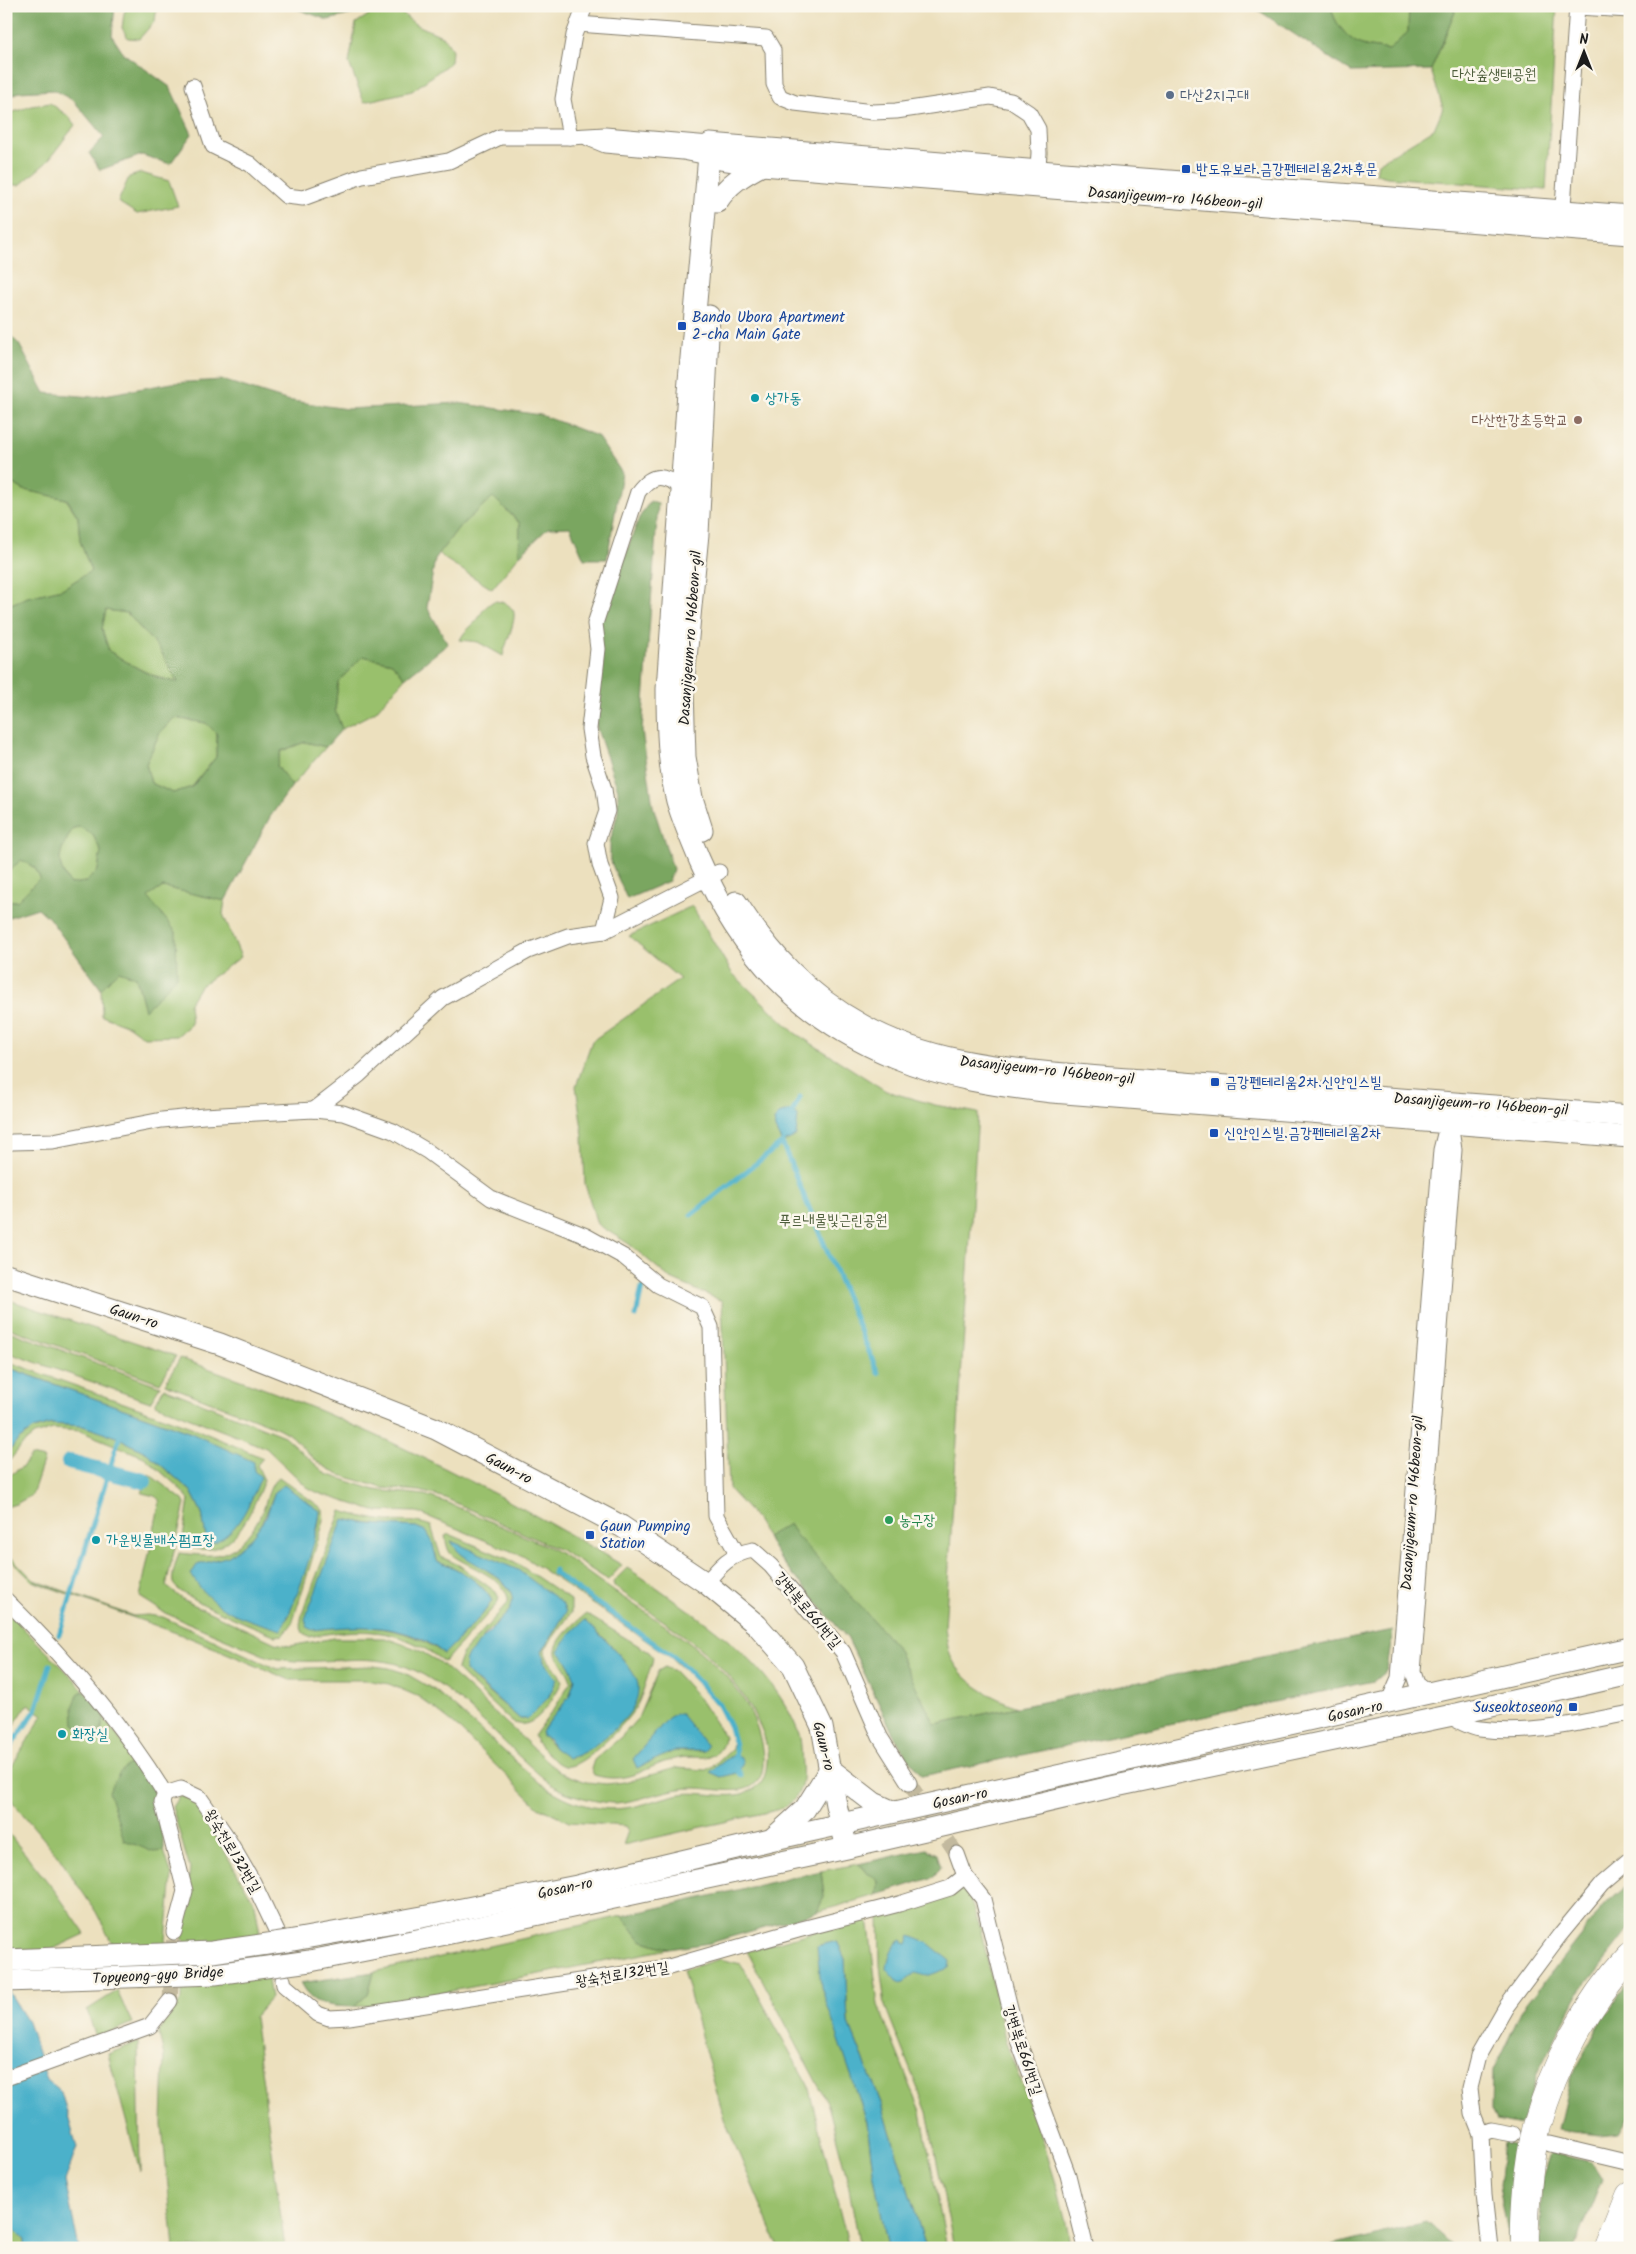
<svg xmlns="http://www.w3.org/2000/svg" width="1636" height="2254" font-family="Kalam,'Poor Story',sans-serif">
  <rect width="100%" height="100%" fill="#fbf7ec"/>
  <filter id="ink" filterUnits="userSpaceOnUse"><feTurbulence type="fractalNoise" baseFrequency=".02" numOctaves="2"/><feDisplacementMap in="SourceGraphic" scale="10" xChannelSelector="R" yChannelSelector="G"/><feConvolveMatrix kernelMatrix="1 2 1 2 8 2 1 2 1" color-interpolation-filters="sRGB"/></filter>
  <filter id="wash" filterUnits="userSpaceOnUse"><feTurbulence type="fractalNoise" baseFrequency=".0096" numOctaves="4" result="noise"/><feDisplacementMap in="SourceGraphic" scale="20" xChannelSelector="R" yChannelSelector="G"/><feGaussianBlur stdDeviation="1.12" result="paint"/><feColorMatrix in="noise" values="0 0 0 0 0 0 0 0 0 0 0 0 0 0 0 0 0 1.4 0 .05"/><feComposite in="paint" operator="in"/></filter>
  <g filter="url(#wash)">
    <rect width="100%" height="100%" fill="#ece0be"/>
    <g fill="#99c06c" stroke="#5a6e44" fill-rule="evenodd">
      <polygon points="128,6 157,6 155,21 139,39 128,38 122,28 124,13"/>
      <polygon points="383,6 393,6 415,24 444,37 452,50 451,62 412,91 364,102 349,63 356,23"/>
      <path d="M1332,6h77l-1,26 -19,18c-8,-2 -19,-2 -27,-5 -13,-4 -31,-25 -30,-39z"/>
      <polygon points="1452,6 1557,6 1546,190 1387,177 1376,174 1378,163 1434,129 1443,108 1431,70 1455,12"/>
      <polygon points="50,103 68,116 75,125 47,162 20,185 6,185 6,117 8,114 31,106"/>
      <polygon points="141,173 169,181 178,206 137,214 118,202 129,177"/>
      <polygon points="6,480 24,490 66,499 78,517 80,541 91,571 62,589 28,597 6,606"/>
      <polygon points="493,496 520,524 519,556 492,589 445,559 439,553 459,527"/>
      <path d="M494,601l10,1c3,2 7,5 9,8 5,8 -8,34 -10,46l-25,-14 -18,-2c5,-11 12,-13 18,-21 6,-10 5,-11 16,-18z"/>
      <path d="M106,610l21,3 33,37 18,32c-25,-3 -48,-18 -69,-31l-7,-22z"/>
      <polygon points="363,656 392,663 405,678 375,712 342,729 335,711 338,681"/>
      <polygon points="174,718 206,723 217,734 216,757 192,787 173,793 151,783 146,764 159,734"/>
      <polygon points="305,742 326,747 292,786 277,766 281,751"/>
      <path d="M80,827l13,8 8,16 -3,19 -12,12 -16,2c-17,-26 -11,-30 3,-56z"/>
      <polygon points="21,859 35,868 40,878 17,901 6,901 6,874"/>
      <polygon points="163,887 225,901 223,914 241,957 200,986 189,1004 191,1024 177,1036 144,1037 129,1026 102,1016 101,989 119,971 136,977 145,1010 176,932 147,897"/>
      <path d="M692,906l40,67 63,60 91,58 49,14 43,8 -33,515c2,9 2,22 7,31 13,25 40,38 65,48l-124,26 -45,-94 -68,-80 -27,-44 -24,-26 -7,-188 -51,-22 -42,-35 -32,-20 -12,-40 -2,-48 -7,-50 16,-45 88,-62 -51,-43z"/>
      <polygon points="6,1299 176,1356 160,1383 6,1327"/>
      <polygon points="6,1331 14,1333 160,1386 150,1402 6,1352"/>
      <path d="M180,1358c46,17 93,33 138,52 105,44 206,97 304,155l-14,15 -46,-29 -117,-53 -25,-7 -37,-3 -46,-14 -20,-12 -25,-26 -14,-8 -113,-44z"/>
      <path d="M9,1362l182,65 72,31 -6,7 7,15c-14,36 -33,86 -82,64l7,-44 -13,-15 -32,-28 -64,-26 -27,-2 -19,6 -11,9 -17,21v-10l12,-15 15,-11 18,-5 32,2 36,12 28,15 44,38 11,22 5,32 -16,-112 -185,-66v-3z"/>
      <path d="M164,1388l120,48 42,38 49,16 50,5 23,8 101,44 17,10c21,15 42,31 64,45 56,37 127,80 133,155 3,45 -38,32 -67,31 -28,-1 -53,13 -80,15 -15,0 -29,-4 -43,-8 -19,-5 -34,-21 -49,-34 -32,-30 -70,-72 -110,-91 -50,-23 -98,1 -148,-14l-101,-43 -25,-16 20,-96 -5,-5 -13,-3 7,-19 34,26 2,4 -19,82 18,14 91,43 15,3 44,-8h51l32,11 22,13 26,23 94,87 27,10 20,2 19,-2 51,-14 30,2 10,-6 16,-15 1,-7 -4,-14 -11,-21 -29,-33 -19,-17 -147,-101 -106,-44 -43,-1 -56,-18 -11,-6 -41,-39 -111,-44z"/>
      <polygon points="31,1456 44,1459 32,1495 16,1504 6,1507 6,1478 23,1466"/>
      <path d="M279,1477l44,32 1,12 -32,103 -9,11 -7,1c-17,-8 -98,-38 -103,-53 -2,-8 4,-23 6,-30 12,1 24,3 36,2 24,-2 43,-30 50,-51 3,-9 6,-22 14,-27zM275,1491l29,9 16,11 -2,17 -30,90 -91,-53c10,-3 21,-4 31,-8 26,-11 38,-42 47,-66z"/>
      <path d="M341,1511c15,4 31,9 47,10 15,1 28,-1 43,5l10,31 18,8 37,27 3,6 -2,6 -53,58c-44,-35 -83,-35 -136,-25l-5,-4 -3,-8 2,-11zM343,1519l26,5 46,3 21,27 1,7c21,7 45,21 55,40l-10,14 -38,39c-30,-23 -63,-28 -101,-28z"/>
      <path d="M449,1534l66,28 56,38v13l-26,36c0,14 15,20 17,33 -9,16 -27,52 -50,40l-53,-50 -2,-4 5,-14 46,-51c2,-25 -42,-36 -57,-49 -4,-4 -5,-13 -6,-18zM452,1541l114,71 -24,39 2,11 13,17 -9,19 -21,21h-7l-43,-37c2,-10 3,-38 7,-46 7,-12 29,-19 29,-35 1,-23 -50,-39 -61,-60z"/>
      <path d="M6,1552l28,28 99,36 15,-1 15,2 114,52 96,-3 16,2 16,5 31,18 104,92c26,18 53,29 85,25 19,-2 37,-11 56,-14 25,-4 55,10 77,-8 7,-5 8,-16 9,-24 2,-14 -3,-28 -9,-40 -31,-67 -88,-94 -144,-136l-1,-4 14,-14c20,12 38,25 57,39 47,33 92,69 114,124 4,10 3,24 4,34 2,22 -4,38 -25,45l-154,35 5,-14 -3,-5 -56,-4 -31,-15 -83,-82 -36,-28 -30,-13 -23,-4h-76l-97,-41 -161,-58 -26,-26z"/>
      <polygon points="6,1611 77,1682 136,1761 172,1876 162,1983 135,1988 96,1912 58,1856 6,1794 6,1776 43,1715 28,1704 6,1737"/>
      <path d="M586,1614l63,38 4,5 -1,7c-6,14 -9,33 -18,46 -10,15 -47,53 -64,56 -7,1 -12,-2 -17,-7 -6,-7 -16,-14 -19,-23l22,-30 15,-25c-3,-10 -9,-16 -14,-24 -7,-14 19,-35 29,-43zM599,1633l25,27 8,14 -14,52 -41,30 -23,-8 -13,-16 28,-35 6,-19 -7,-16 -9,-11z"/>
      <path d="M665,1667l9,4 25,27 25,38c0,8 -4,16 -11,19 -9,4 -24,1 -34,3 -32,6 -48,28 -85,17l-3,-6 3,-9 27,-23 17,-19 20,-47zM668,1719l35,32h-29l-38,5z"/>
      <polygon points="179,1796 191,1798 203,1814 255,1904 271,1998 254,2017 285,2248 174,2248 162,2125 164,2056 158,2031 182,2000 183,1923 190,1869 172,1807"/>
      <polygon points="6,1830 55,1891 85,1934 10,1969 6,1963"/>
      <polygon points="858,1864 878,1881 877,1895 817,1912 824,1896 821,1871"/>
      <polygon points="966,1888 980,1927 1006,2043 1042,2138 1058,2190 1072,2248 954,2248 927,2112 885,2006 880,1965 879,1913"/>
      <polygon points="622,1916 641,1940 669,1949 389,2003 354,2007 368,1994 374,1972"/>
      <polygon points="868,1916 878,2005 921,2112 947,2248 926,2248 883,2108 848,2021 845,1959 837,1941 817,1946 835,2025 867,2122 873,2171 888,2248 860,2248 847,2178 827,2102 747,1951"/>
      <polygon points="720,1959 741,1964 808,2085 849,2248 779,2248 724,2119 683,1970"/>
      <polygon points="117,1991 132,2023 96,2038 87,2010"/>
      <polygon points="138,2042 140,2172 108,2054"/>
      <polygon points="6,2223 25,2239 25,2248 6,2248"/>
    </g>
    <g fill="#7aa660" stroke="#4b613e" fill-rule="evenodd">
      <polygon points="6,6 115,6 112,36 123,53 170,87 192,134 170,164 142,155 100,170 89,153 104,137 74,101 54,90 19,92 6,98"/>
      <polygon points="289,6 376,6 373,9 328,20"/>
      <path d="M1252,6h80c-1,14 17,35 30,39 8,3 19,3 27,5l19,-18 1,-26h43l3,6 -24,58 -80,2z"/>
      <path d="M6,331l13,13 26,49 48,4 79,-14 50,-3 64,20 61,9 111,-6 83,12 56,21 25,37 -15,86h-23l-14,-32 -22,1 -29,28 1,-33 -27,-26 -34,30 -24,32 -8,48 21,37 -43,34 -13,-15 -29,-7 -25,26 -3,28 7,19 -16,18 -21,-5 -24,9 -4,15 15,20 -22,31 -45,84 -62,-14 -15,10 28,35 1,45 -32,33 -9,-33 -17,-6 -18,18 -52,-71 -11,-10 -32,10v-17h11l23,-23 -5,-10 -14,-8 -15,14v-268l22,-9 34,-8 29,-18 -11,-30 -2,-24 -11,-18 -43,-9 -18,-10zM106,610l21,3 33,37 18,32c-25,-2 -48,-18 -69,-31l-7,-22zM174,718l32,5 11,11 -1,23 -24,30 -19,6 -22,-10 -5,-19 13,-30zM80,827l13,8 8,16 -3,19 -12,12 -16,2c-17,-24 -10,-32 3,-56z"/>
      <polygon points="650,501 658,504 642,731 653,806 673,869 669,881 627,899 610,860 610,842 618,812 618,790 596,726 599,626 639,518"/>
      <polygon points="789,1524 796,1535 895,1645 935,1724 1393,1630 1387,1670 1374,1681 922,1776 903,1751 893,1733 848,1639 780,1559 766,1537"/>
      <polygon points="84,1691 105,1716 101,1731 85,1734 74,1725 73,1707 79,1693"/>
      <path d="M136,1761l16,23 13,67 -12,1 -29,-12 -15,-48c6,-13 13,-27 27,-31z"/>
      <polygon points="926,1849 937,1854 941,1867 934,1877 877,1895 878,1881 858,1864"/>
      <polygon points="821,1871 824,1896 817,1912 710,1943 669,1949 641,1940 622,1916"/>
      <polygon points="1630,1882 1630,1928 1576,1997 1539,2071 1521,2126 1497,2121 1492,2110 1493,2071 1521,2011 1605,1904"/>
      <path d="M374,1972l-6,22 -14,13c-24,-1 -43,0 -54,-24z"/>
      <polygon points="1630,1982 1630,2114 1619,2133 1598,2135 1558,2130 1570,2079 1603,2018"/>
      <polygon points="1504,2143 1516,2146 1510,2246 1499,2185"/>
      <polygon points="1550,2153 1592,2162 1602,2178 1575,2248 1539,2248 1542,2178"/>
      <polygon points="1426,2222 1455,2248 1324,2248"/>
    </g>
    <g fill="#4bb1ca" stroke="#346673">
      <polygon points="789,1111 798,1116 796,1136 782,1143 775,1129 774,1120 781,1113"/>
      <path d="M6,1367l185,66 63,29v9l7,6c-12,28 -23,59 -54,68l-5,-32 -11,-22 -44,-38 -28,-15 -36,-12 -32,-2 -18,5 -15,11 -12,15z"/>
      <path d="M284,1485l36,26c-3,30 -24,93 -39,119 -38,-12 -70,-19 -90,-56l6,-9 32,-9 21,-17 16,-22 9,-26z"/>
      <path d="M343,1519l26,5 47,3 10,4 6,10 5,20c21,7 45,21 55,40l-10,14 -38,39c-36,-32 -87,-29 -132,-24l-4,-2 -3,-9z"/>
      <path d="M451,1541l67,29 44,33 4,9 -24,39 2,11 13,17 -9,19 -21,21h-7l-54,-48 -1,-9 3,-7 41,-44c17,-30 -36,-44 -51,-60 -3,-3 -5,-7 -7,-10z"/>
      <path d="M585,1620c13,13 51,48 53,65 2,20 -14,36 -28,48 -12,10 -26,22 -42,25l-14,-10 -5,-9 -7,-2 -1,-5 28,-35 6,-18 -7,-17 -10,-11 12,-17z"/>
      <polygon points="675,1714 681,1714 707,1746 704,1751 674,1751 637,1768 633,1759 668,1718"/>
      <polygon points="733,1754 741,1758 743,1763 738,1773 721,1777 710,1772"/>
      <path d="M910,1936l18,7 22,18 -1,7 -22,8 -13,-3 -10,9 -5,1 -12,-14c1,-10 4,-25 15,-29l3,4h2z"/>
      <polygon points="837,1941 845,1959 848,2021 883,2108 926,2248 888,2248 873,2171 867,2122 821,1987 817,1946"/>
      <polygon points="6,1987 28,2022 47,2080 61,2092 77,2147 65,2181 79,2248 25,2248 25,2239 6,2223"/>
    </g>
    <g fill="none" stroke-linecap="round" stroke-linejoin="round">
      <g stroke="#4bb1ca" stroke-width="5">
        <polyline points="792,1113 800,1097"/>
        <polyline points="691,1215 782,1143 878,1373"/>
        <polyline points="636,1316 642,1287"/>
        <polyline points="555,1570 554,1573 678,1660 701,1684 719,1705 730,1727 735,1745 736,1766 741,1775"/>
        <polyline points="59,1635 119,1438"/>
        <polyline points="6,1753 36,1710 50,1665"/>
      </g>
      <polyline stroke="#4bb1ca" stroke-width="16" points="69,1462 144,1481"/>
    </g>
  </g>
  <g filter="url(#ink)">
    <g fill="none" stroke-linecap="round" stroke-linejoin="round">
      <g stroke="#c2b99e" stroke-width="15" stroke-dasharray="15 8" stroke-linecap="butt">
        <polyline points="909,1783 957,1854"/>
        <polyline points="170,2001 174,1932"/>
      </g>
      <defs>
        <g id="street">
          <polyline points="585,6 574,35 563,99 570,137 605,135 710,144"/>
          <polyline points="1577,7 1630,10"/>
          <polyline points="578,24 766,38 773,50 774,84 780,97 795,103 873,112 896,111 990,97 1011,101 1029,113 1038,129 1039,153 1037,180"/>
          <polyline points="193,86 213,146 250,164 286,196 303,198 362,176 449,161 500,137 570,137"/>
          <polyline points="588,138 605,145 683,152 718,159"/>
          <polyline points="1562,221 1577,6"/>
          <polyline points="604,931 719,872"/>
          <path d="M314,1110l45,-35 84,-77 85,-47 40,-15 36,-5 8,-33 -12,-33 -4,-22 11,-32 -3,-22 -11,-33 -4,-27 9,-80 -3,-25 43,-132c15,-20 24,-17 43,-5"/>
          <polyline points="6,1144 12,1142 53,1141 162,1120 204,1116 314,1110 343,1113 393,1131 427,1151 491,1198 586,1236 624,1257 658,1285 702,1307 711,1327 716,1516 737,1553"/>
          <path d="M706,1583c14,-17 24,-29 47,-33l18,16 72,86 37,85 29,46"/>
          <path d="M6,1600c60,59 116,123 159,194"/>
          <polyline points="1430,1694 1417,1684 1413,1672 1454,1150 1449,1115"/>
          <polyline points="1388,1703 1399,1678 1441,1150 1447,1126"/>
          <path d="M1448,1716c10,4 22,12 32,13 50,7 102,-7 150,-16"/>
          <polyline points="957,1854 965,1876 983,1899 1018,2040 1068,2175 1086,2248"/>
          <polyline points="174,1932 185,1891 162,1802 165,1794 181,1789 200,1798 225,1834 253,1882 277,1932"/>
          <polyline points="283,1980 284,1985 318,2014 329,2018 349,2017 669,1967 798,1930 899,1904 950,1888 965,1876"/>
          <polyline points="6,2078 150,2026 170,2001"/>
          <polyline points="1481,2134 1473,2114 1470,2088 1478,2056 1506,2007 1559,1936 1602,1884 1630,1860"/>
          <polyline points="1550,2144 1630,2163"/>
          <polyline points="1490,2248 1484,2195 1481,2134 1491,2130 1513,2134"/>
        </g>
        <g id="secondary">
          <polyline points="721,159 762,165 1630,234"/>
          <path d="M717,202c12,-19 26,-27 45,-37"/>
          <path d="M1630,216l-566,-43 -354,-29 -22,248 -21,297c0,37 1,76 10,112 6,20 15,41 23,60 40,92 100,157 194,196 50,21 104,29 158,35l578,45"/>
          <polyline points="702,830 692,798 685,757 683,689 698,534 709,316"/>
          <path d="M736,902c34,52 71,93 126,123 62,35 133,43 203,49 54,5 109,8 163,12 134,9 268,19 402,30"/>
          <polyline points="6,1275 220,1344 436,1429 621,1526 706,1583 757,1625 793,1666 822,1727 836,1805 845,1840"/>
          <polyline points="830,1769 874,1803 894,1812"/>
          <polyline points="772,1839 805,1809 830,1769"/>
          <polyline points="288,1941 422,1917 577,1886 770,1840 1630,1648"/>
          <polyline points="310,1961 427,1938 847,1848 1111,1787 1448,1716 1630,1674"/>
        </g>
        <g id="highway">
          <path d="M1525,2248c-1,-36 3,-87 12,-122 17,-61 49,-123 93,-170"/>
          <polyline points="1609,2248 1630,2195"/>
        </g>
      </defs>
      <use href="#street" stroke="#847e6d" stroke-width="17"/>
      <use href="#secondary" stroke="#847e6d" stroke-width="23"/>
      <use href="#highway" stroke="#847e6d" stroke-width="29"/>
      <use href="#street" stroke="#fff" stroke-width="15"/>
      <use href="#secondary" stroke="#fff" stroke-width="21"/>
      <use href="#highway" stroke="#fff" stroke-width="28"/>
      <defs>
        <g id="secondary-bridge">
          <polyline points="6,1960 212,1952 288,1941"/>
          <polyline points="6,1981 215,1974 310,1961"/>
        </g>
      </defs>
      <use href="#secondary-bridge" stroke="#847e6d" stroke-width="23" stroke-linecap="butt"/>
      <use href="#secondary-bridge" stroke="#fff" stroke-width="21"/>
    </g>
  </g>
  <circle fill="#5c6f8a" stroke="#fbf7ec" stroke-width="2" cx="1170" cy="95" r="5"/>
  <g fill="#1a4fb4" stroke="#fbf7ec" stroke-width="2">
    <rect x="1181" y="164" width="10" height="10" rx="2.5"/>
    <rect x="677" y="321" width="10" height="10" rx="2.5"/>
    <rect x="1210" y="1077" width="10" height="10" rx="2.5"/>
    <rect x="1209" y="1128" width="10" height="10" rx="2.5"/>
    <rect x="585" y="1530" width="10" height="10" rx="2.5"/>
    <rect x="1568" y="1702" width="10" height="10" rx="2.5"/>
  </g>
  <g fill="#0f9aa8" stroke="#fbf7ec" stroke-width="2">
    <circle cx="755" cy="398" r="5"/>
    <circle cx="96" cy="1540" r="5"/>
    <circle cx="62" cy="1734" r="5"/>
  </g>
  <circle fill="#8d6e63" stroke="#fbf7ec" stroke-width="2" cx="1578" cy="420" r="5"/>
  <circle fill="#2e9e5b" stroke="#fbf7ec" stroke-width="2" cx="889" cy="1520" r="5"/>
  <g text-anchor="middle" stroke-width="5" stroke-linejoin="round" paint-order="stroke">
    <g font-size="15" fill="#4e5e3c" stroke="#fbf7ec">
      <text x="1494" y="79">다산숲생태공원</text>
      <text x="833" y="1225">푸르내물빛근린공원</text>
    </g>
    <g font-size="15" fill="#4e5e75" stroke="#fbf7ec" text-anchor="start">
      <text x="1180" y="100">다산2지구대</text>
    </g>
    <g font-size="15" fill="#164399" stroke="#fbf7ec" text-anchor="start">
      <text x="1196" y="174">반도유보라.금강펜테리움2차후문</text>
      <text x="692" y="322">Bando Ubora Apartment<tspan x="692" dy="17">2-cha Main Gate</tspan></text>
      <text x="1225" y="1087">금강펜테리움2차.신안인스빌</text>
      <text x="1224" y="1138">신안인스빌.금강펜테리움2차</text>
      <text x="600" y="1531">Gaun Pumping<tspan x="600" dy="17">Station</tspan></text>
      <text x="1563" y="1712" text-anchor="end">Suseoktoseong</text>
    </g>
    <g font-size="15" fill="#1c1c1c" stroke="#fbf7ec">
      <text transform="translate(1175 198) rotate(4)" y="5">Dasanjigeum-ro 146beon-gil</text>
      <text transform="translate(690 638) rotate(-86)" y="5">Dasanjigeum-ro 146beon-gil</text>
      <text transform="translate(1047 1070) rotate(6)" y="5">Dasanjigeum-ro 146beon-gil</text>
      <text transform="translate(1481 1104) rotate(4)" y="5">Dasanjigeum-ro 146beon-gil</text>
      <text transform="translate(134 1316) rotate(18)" y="5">Gaun-ro</text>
      <text transform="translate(509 1468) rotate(28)" y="5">Gaun-ro</text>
      <text transform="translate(1412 1503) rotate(-86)" y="5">Dasanjigeum-ro 146beon-gil</text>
      <text transform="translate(808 1610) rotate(50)" y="5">강변북로661번길</text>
      <text transform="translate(1355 1711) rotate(-12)" y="5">Gosan-ro</text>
      <text transform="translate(824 1746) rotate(76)" y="5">Gaun-ro</text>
      <text transform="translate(960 1798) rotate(-12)" y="5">Gosan-ro</text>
      <text transform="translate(233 1851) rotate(59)" y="5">왕숙천로132번길</text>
      <text transform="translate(565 1888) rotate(-12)" y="5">Gosan-ro</text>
      <text transform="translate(622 1974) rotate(-9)" y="5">왕숙천로132번길</text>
      <text transform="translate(158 1975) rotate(-3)" y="5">Topyeong-gyo Bridge</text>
      <text transform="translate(1023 2050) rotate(72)" y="5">강변북로661번길</text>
    </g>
    <g font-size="15" fill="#0d838f" stroke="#fbf7ec" text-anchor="start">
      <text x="765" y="403">상가동</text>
      <text x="106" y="1545">가운빗물배수펌프장</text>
      <text x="72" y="1739">화장실</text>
    </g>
    <g font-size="15" fill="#785e54" stroke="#fbf7ec" text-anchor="end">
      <text x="1568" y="425">다산한강초등학교</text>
    </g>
    <g font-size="15" fill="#27864d" stroke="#fbf7ec" text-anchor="start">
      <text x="899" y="1525">농구장</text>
    </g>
  </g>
  <rect width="1636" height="2254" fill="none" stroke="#fbf7ec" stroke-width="25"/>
  <g transform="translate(1584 52)" stroke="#fbf7ec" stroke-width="4" paint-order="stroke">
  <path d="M0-4L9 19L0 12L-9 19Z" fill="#1c1c1c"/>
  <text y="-8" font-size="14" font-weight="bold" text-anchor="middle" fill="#1c1c1c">N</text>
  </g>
</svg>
